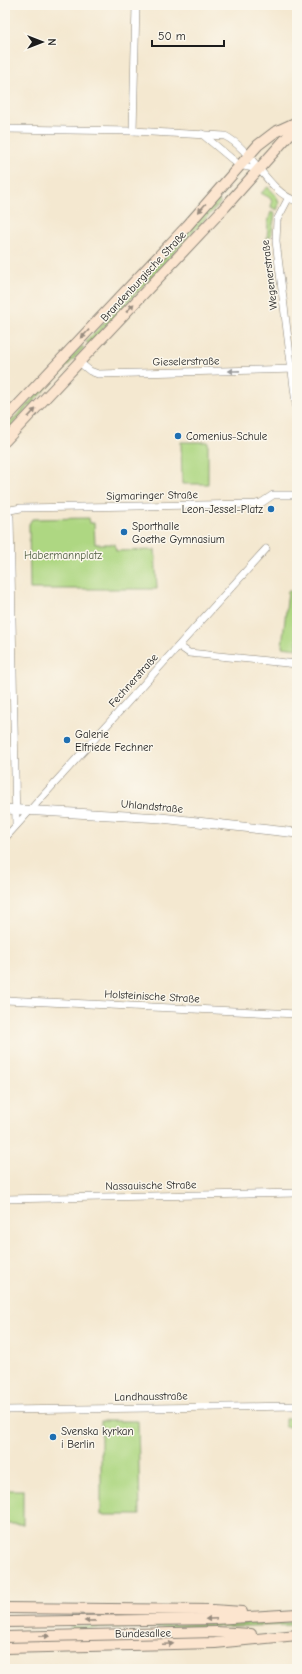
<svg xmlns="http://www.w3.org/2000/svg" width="302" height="1674" font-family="'Comic Neue',sans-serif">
  <rect width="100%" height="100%" fill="#fbf7ec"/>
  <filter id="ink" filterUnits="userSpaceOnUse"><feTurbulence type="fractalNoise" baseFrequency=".025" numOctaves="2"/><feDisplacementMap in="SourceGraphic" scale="8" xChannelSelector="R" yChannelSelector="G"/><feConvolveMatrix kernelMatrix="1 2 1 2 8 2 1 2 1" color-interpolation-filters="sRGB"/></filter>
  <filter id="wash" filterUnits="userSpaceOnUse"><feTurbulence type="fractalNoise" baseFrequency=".012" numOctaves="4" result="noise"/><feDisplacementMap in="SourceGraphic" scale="16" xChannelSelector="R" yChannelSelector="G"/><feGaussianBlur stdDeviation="0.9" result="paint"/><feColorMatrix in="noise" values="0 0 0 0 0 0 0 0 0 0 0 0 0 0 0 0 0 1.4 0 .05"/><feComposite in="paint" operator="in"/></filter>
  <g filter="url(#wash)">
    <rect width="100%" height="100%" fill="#f4e8d0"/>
    <g fill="#aed782" stroke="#657a4f">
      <path d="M268,187c7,7 14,13 9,23l-6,-3c3,-10 -4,-10 -10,-14z"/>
      <polygon points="217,200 219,200 220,203 89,344 86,342"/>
      <polygon points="271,212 275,214 271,236 267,239 268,222"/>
      <polygon points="82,346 84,348 5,432 5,428"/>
      <polygon points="181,442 208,442 208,484 182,484"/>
      <polygon points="89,518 90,523 94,523 95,544 115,544 116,551 155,550 157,589 30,589 29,524 32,519"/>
      <polygon points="288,591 297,592 297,649 282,647"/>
      <polygon points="297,1418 297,1427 285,1427 285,1419"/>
      <polygon points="101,1421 138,1421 140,1515 101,1515"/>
      <rect x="5" y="1490" width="18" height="34"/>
      <polygon points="297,1622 297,1625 70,1629 70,1626"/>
    </g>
  </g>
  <g filter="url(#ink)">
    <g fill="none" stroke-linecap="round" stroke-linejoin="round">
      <defs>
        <g id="minor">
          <path d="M5,129l128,2 92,5c28,14 44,58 72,65"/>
          <polyline points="133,131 136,5"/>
          <polyline points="202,134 239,165 258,169"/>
          <polyline points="288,199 277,220 276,241 297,412"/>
          <polyline points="79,362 90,371 98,374 297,369"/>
          <polyline points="5,511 10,517 16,825"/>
          <polyline points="5,511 21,508 256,504 261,503 273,495 297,495"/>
          <polyline points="179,646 189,653 297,664"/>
          <polyline points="5,838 266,549"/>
          <polyline points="5,1000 297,1014"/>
          <polyline points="5,1199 297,1193"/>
          <polyline points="5,1410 297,1406"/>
        </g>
        <polyline id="tertiary" points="5,809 161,818 297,833"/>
        <g id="secondary">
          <polyline points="5,419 187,226 258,145 275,132 297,122"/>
          <polyline points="5,441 225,207 297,126"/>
          <polyline points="5,1608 213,1610 242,1612"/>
          <polyline points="5,1622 214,1619 297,1614"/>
          <polyline points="5,1637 216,1632 251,1634"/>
          <polyline points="5,1648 215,1643 297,1635"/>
        </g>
      </defs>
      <use href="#minor" stroke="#888276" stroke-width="8"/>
      <use href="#tertiary" stroke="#888276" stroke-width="10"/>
      <use href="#secondary" stroke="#888276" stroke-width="12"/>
      <use href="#minor" stroke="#fff" stroke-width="7"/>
      <use href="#tertiary" stroke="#fff" stroke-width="9"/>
      <use href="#secondary" stroke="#fce5cf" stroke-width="10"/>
    </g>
    <defs><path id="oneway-solid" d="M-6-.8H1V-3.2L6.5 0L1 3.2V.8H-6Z"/></defs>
    <g fill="#978b7e">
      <use href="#oneway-solid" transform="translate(202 208) rotate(131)"/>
      <use href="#oneway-solid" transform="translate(130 308) rotate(-47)"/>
      <use href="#oneway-solid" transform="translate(85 334) rotate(133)"/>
      <use href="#oneway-solid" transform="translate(32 413) rotate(-47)"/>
      <use href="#oneway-solid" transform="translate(211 1619) rotate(178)"/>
      <use href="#oneway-solid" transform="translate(90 1621) rotate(179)"/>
      <use href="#oneway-solid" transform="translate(44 1636) rotate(-1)"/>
      <use href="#oneway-solid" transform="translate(168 1644) rotate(-2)"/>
    </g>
    <use fill="#999" href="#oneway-solid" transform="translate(234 371) rotate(179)"/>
  </g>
  <g fill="#1f6fb2" stroke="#fbf7ec" stroke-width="1.5">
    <circle cx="178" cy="436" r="4"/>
    <circle cx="271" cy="509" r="4"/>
    <circle cx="124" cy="532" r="4"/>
    <circle cx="67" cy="740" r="4"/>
    <circle cx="53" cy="1437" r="4"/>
  </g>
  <g text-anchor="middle" stroke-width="3" stroke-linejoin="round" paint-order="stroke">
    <g font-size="11" fill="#1c1c1c" stroke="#fbf7ec">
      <text transform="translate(269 275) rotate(-97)" y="4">Wegenerstraße</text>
      <text transform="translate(143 276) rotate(-47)" y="4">Brandenburgische Straße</text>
      <text transform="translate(186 361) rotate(-1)" y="4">Gieselerstraße</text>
      <text transform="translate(152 495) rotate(-1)" y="4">Sigmaringer Straße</text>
      <text transform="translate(133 680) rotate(-48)" y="4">Fechnerstraße</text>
      <text transform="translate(152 806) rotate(5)" y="4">Uhlandstraße</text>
      <text transform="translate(152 996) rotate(3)" y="4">Holsteinische Straße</text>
      <text transform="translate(151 1185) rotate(-1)" y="4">Nassauische Straße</text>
      <text transform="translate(151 1396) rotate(-1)" y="4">Landhausstraße</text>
      <text transform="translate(143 1633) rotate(-1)" y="4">Bundesallee</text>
    </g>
    <g font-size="11" fill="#1c1c1c" stroke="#fbf7ec" text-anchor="start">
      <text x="186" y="440">Comenius-Schule</text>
      <text x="263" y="513" text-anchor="end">Leon-Jessel-Platz</text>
      <text x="132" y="530">Sporthalle<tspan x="132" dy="13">Goethe Gymnasium</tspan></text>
      <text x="75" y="738">Galerie<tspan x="75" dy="13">Elfriede Fechner</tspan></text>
      <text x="61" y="1435">Svenska kyrkan<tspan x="61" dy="13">i Berlin</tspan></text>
    </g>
    <g font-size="11" fill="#4f5d40" stroke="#fbf7ec">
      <text x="63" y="559">Habermannplatz</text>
    </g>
  </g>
  <rect width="302" height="1674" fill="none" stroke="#fbf7ec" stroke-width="20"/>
  <g transform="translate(42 42) rotate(90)" stroke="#fbf7ec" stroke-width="3" paint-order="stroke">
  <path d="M0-3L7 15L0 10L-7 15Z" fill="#1c1c1c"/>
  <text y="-6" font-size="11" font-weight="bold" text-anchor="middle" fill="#1c1c1c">N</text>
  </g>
  <path d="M152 40v6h72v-6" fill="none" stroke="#1c1c1c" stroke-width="2"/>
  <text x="158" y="40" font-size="12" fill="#1c1c1c" stroke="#fbf7ec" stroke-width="3" paint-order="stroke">50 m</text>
</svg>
